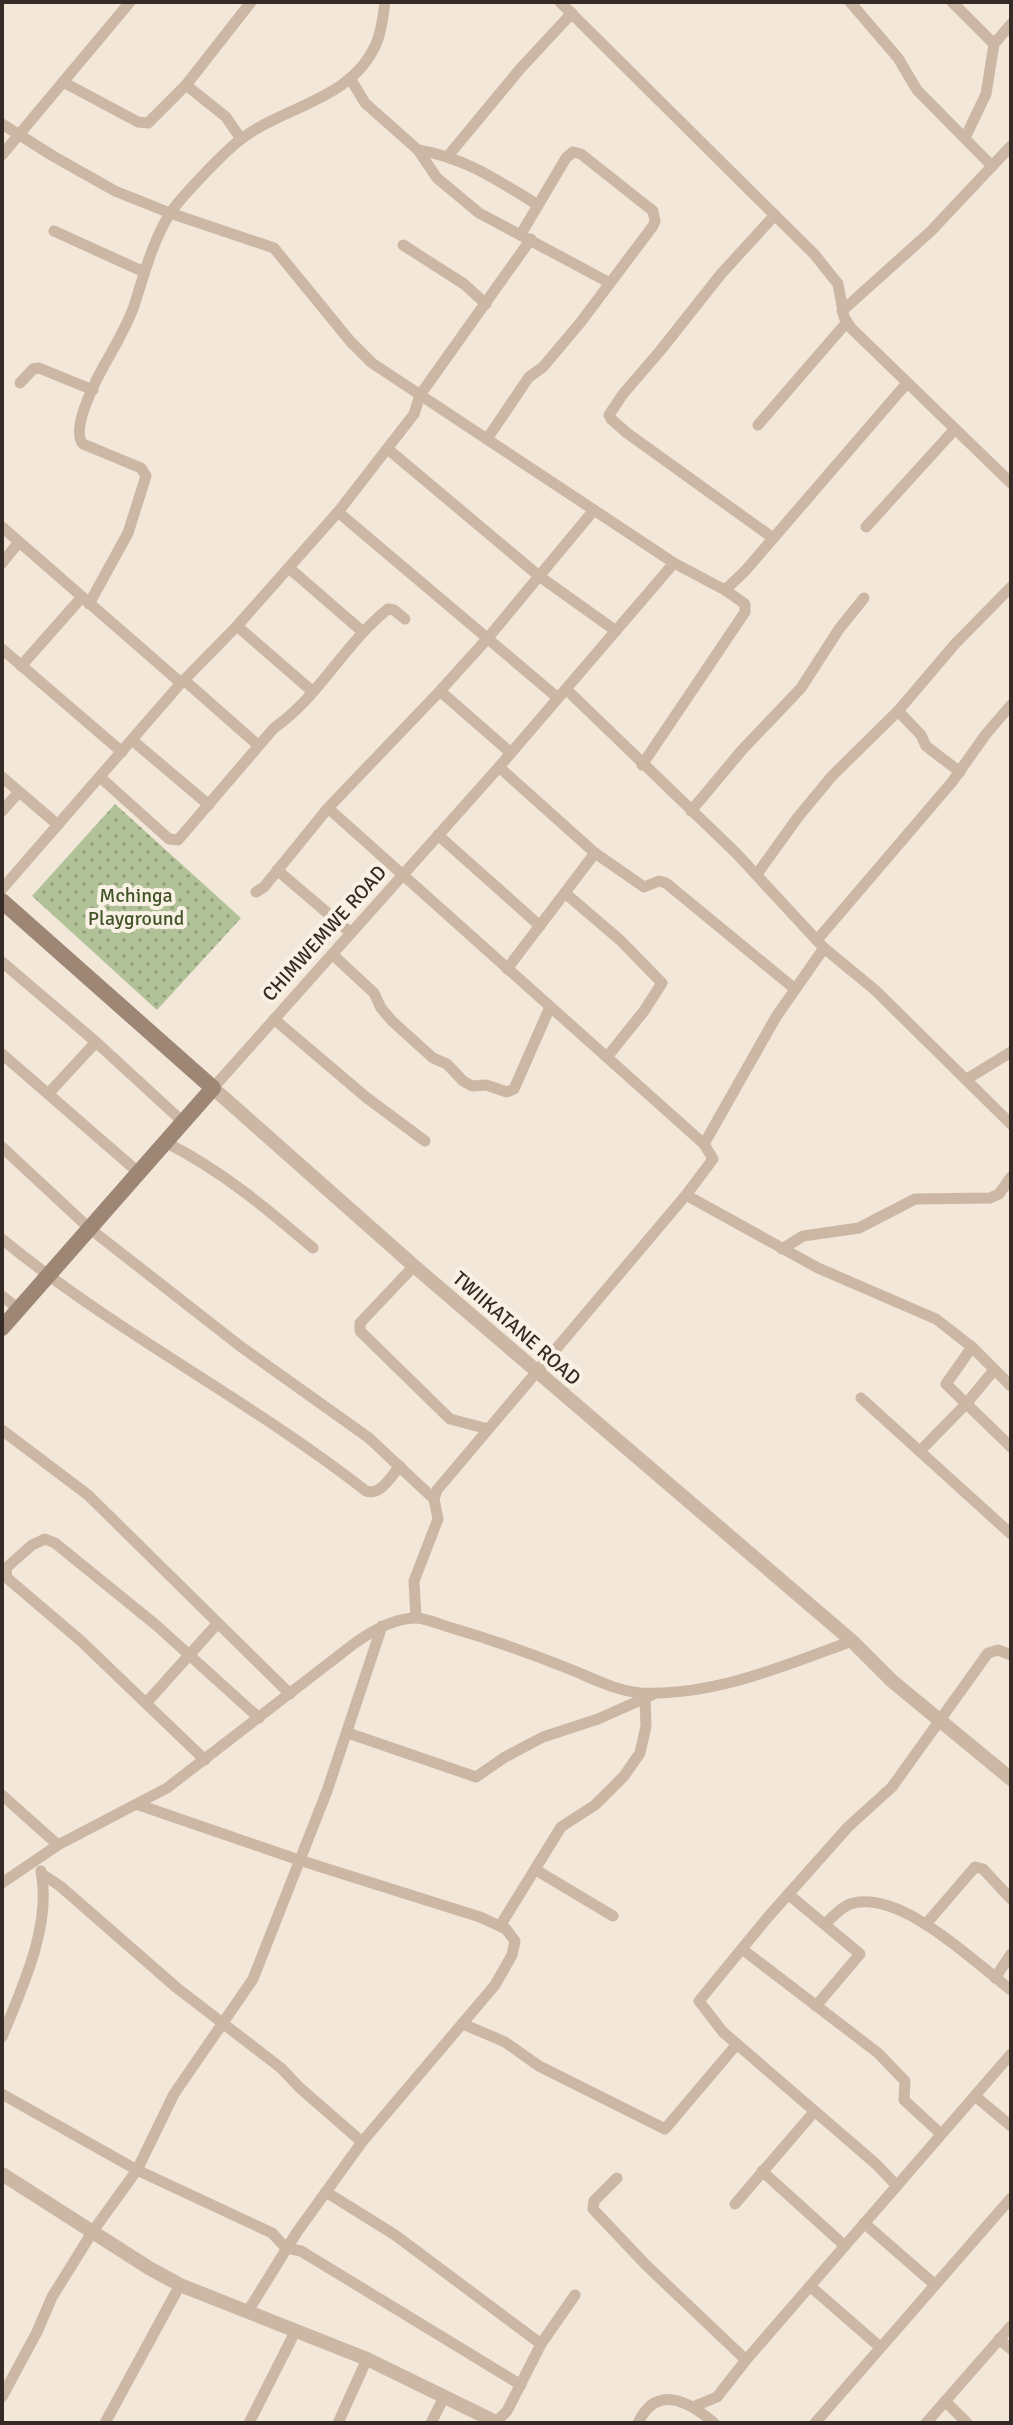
<svg xmlns="http://www.w3.org/2000/svg" width="1013" height="2425" font-family="Signika,sans-serif">
  <defs>
    <pattern id="grass-dots" width="8" height="8" patternUnits="userSpaceOnUse" patternTransform="scale(2)"><rect width="8" height="8" fill="#b2c298"/><path d="M2 2h.1M6 6h.1" fill="none" stroke="#929e7c" stroke-width="1.8" stroke-linecap="round"/></pattern>
  </defs>
  <rect width="100%" height="100%" fill="#f2e7d8"/>
  <polygon fill="url(#grass-dots)" points="115,804 241,918 157,1010 32,896"/>
  <g fill="none" stroke-linecap="round" stroke-linejoin="round">
    <g stroke="#cbb7a4" stroke-width="11">
      <polyline points="560,2 815,255 838,284 844,317 851,328 1011,483"/>
      <polyline points="850,2 898,58 917,90 992,166"/>
      <polyline points="952,2 994,44"/>
      <polyline points="350,78 365,103 418,150 437,178 479,213 610,283"/>
      <polyline points="63,82 138,122 148,123 186,85 251,2"/>
      <polyline points="186,85 226,117 241,139"/>
      <polyline points="2,124 53,156 115,191 170,213 274,248 350,341 372,363 674,563 725,590 745,604 745,612 642,765"/>
      <polyline points="965,138 986,94 994,44 1011,24"/>
      <path d="M418,150c46,7 81,31 120,55"/>
      <polyline points="2,155 130,2"/>
      <polyline points="448,156 520,69 572,13"/>
      <polyline points="54,231 144,272"/>
      <polyline points="403,245 464,284 486,304"/>
      <polyline points="842,311 931,231 1011,146"/>
      <polyline points="20,383 33,369 39,368 93,390"/>
      <polyline points="758,425 847,322"/>
      <polyline points="487,439 529,377 543,367 580,323 653,226 655,221 653,211 581,154 573,152 566,158 521,234"/>
      <polyline points="389,450 539,576 616,631"/>
      <polyline points="338,512 558,698"/>
      <polyline points="2,527 181,683"/>
      <polyline points="866,527 955,429"/>
      <polyline points="773,538 627,433 611,419 609,415 623,394 660,351 721,274 775,215"/>
      <polyline points="2,563 19,542"/>
      <polyline points="289,568 363,632"/>
      <polyline points="725,590 745,571 907,383"/>
      <path d="M89,604l39,-71 18,-57 -5,-8 -58,-24c-14,-16 17,-72 27,-89 9,-16 18,-32 24,-49 10,-31 18,-63 35,-91 9,-15 56,-64 71,-75 43,-34 112,-40 136,-96 6,-13 7,-28 9,-42"/>
      <polyline points="237,626 312,691"/>
      <polyline points="2,649 122,752"/>
      <polyline points="21,666 82,597"/>
      <polyline points="184,680 258,745"/>
      <polyline points="566,689 736,853 824,948 875,990 1011,1124"/>
      <polyline points="440,691 487,639 594,510"/>
      <polyline points="898,711 921,735 926,746 960,772"/>
      <polyline points="132,740 209,805"/>
      <polyline points="499,767 595,853 644,887 659,881 666,883 795,989"/>
      <polyline points="2,777 58,825"/>
      <path d="M100,777l69,62 9,1 96,-112c45,-31 71,-85 114,-119l6,1 11,9"/>
      <polyline points="328,808 704,1144 713,1159 686,1195 437,1490 434,1499"/>
      <polyline points="2,811 19,792"/>
      <polyline points="691,811 742,750 801,688 839,629 864,598"/>
      <polyline points="438,835 540,926"/>
      <polyline points="277,870 351,933"/>
      <polyline points="757,874 798,817 832,776 898,711 955,644 1011,587"/>
      <polyline points="2,889 181,683 237,626 338,512 414,414 420,395 531,239"/>
      <polyline points="256,892 264,887 328,808 440,691 511,753"/>
      <polyline points="565,893 620,940 662,983 644,1011 607,1057"/>
      <polyline points="817,940 952,782 986,734 1011,705"/>
      <polyline points="332,954 374,993 381,1008 392,1021 433,1058 447,1064 463,1081 472,1086 486,1085 507,1092 514,1089 550,1007"/>
      <polyline points="2,962 96,1042 183,1122"/>
      <polyline points="507,969 595,853"/>
      <polyline points="274,1019 367,1098 425,1141"/>
      <polyline points="2,1054 138,1172"/>
      <polyline points="967,1079 1011,1052"/>
      <polyline points="213,1088 499,767 674,563"/>
      <polyline points="48,1094 96,1042"/>
      <path d="M165,1142c56,28 101,66 148,106"/>
      <polyline points="704,1144 776,1017 824,948"/>
      <polyline points="2,1147 89,1228 240,1346 369,1438 434,1499 438,1519 414,1581 416,1618"/>
      <polyline points="686,1195 818,1268 936,1319 972,1347 1011,1386"/>
      <path d="M2,1239c114,94 248,161 364,252 15,5 25,-15 34,-25"/>
      <polyline points="782,1249 803,1236 859,1228 915,1199 990,1198 999,1194 1011,1177"/>
      <polyline points="414,1266 360,1323 360,1331 450,1419 488,1429"/>
      <polyline points="2,1296 19,1309"/>
      <polyline points="972,1347 946,1384 1011,1447"/>
      <polyline points="861,1398 1011,1534"/>
      <polyline points="2,1430 88,1495 290,1694"/>
      <polyline points="920,1451 966,1404 994,1370"/>
      <polyline points="147,1702 218,1623"/>
      <polyline points="348,1733 476,1777 505,1757 543,1737 598,1719 652,1695"/>
      <polyline points="205,1760 81,1641 7,1578 6,1568 32,1545 45,1539 55,1543 156,1625 259,1718"/>
      <polyline points="2,1795 58,1845"/>
      <polyline points="139,1805 299,1860 480,1917 506,1929 515,1941 512,1955 495,1985 362,2142 297,2232 248,2311"/>
      <polyline points="536,1870 613,1916"/>
      <polyline points="42,1874 60,1886 177,1988 281,2068 300,2088 362,2142"/>
      <path d="M2,1883l56,-38 109,-57 188,-145c17,-12 40,-26 62,-25 11,1 24,7 35,10 41,12 80,26 120,42 22,9 45,21 69,23 73,3 143,-27 211,-52"/>
      <polyline points="788,1894 860,1954 816,2006"/>
      <path d="M826,1923c7,-6 15,-16 24,-19 50,-16 124,58 161,86"/>
      <polyline points="926,1924 975,1867 983,1869 1011,1899"/>
      <polyline points="500,1926 561,1827 595,1805 624,1776 640,1753 646,1726 645,1698"/>
      <polyline points="742,1949 878,2053 905,2081 904,2100 941,2134"/>
      <polyline points="995,1978 1011,1954"/>
      <polyline points="463,2024 505,2042 539,2066 665,2129 737,2044"/>
      <path d="M2,2037c20,-49 50,-112 39,-166"/>
      <polyline points="2,2094 137,2170 272,2233 286,2248 301,2251 521,2385"/>
      <polyline points="975,2096 1011,2126"/>
      <polyline points="762,2171 845,2246"/>
      <polyline points="617,2178 594,2201 593,2209 646,2265 746,2360"/>
      <polyline points="897,2186 876,2164 723,2032 699,2001 768,1917 848,1827 892,1787 988,1653 998,1650 1011,1655"/>
      <polyline points="326,2192 395,2235 541,2344"/>
      <polyline points="735,2204 814,2112"/>
      <polyline points="864,2223 934,2284"/>
      <polyline points="810,2286 880,2347"/>
      <polyline points="999,2339 1011,2349"/>
      <polyline points="2,2397 37,2332 52,2297 93,2231 137,2170 174,2094 253,1979 327,1791 382,1626"/>
      <polyline points="945,2401 967,2423"/>
      <polyline points="695,2406 717,2397 746,2360 1011,2054"/>
      <polyline points="496,2422 507,2411 541,2344 575,2295"/>
      <polyline points="105,2423 180,2285"/>
      <polyline points="249,2423 296,2330"/>
      <polyline points="338,2423 367,2359"/>
      <polyline points="431,2423 444,2397"/>
      <path d="M638,2423c19,-40 52,-21 76,0"/>
      <polyline points="815,2423 1011,2198"/>
      <polyline points="926,2423 1011,2326"/>
    </g>
    <g stroke="#cbb7a4" stroke-width="14">
      <polyline points="213,1088 414,1266 852,1641 892,1681 1011,1779"/>
      <polyline points="2,2174 149,2268 180,2285 367,2359 496,2422"/>
    </g>
    <polyline stroke="#9e8675" stroke-width="16" points="2,901 213,1088 2,1328"/>
  </g>
  <g text-anchor="middle" stroke-width="8" stroke-linejoin="round" paint-order="stroke">
    <g font-size="20" fill="#435529" stroke="#faf1e5">
      <text x="136" y="902">Mchinga<tspan x="136" dy="23">Playground</tspan></text>
    </g>
    <g font-size="20" fill="#352b26" stroke="#faf1e5">
      <text transform="translate(324 933) rotate(-48)" y="7">CHIMWEMWE ROAD</text>
      <text transform="translate(517 1328) rotate(41)" y="7">TWIIKATANE ROAD</text>
    </g>
  </g>
  <rect width="1013" height="2425" fill="none" stroke="#352b26" stroke-width="8"/>
</svg>
